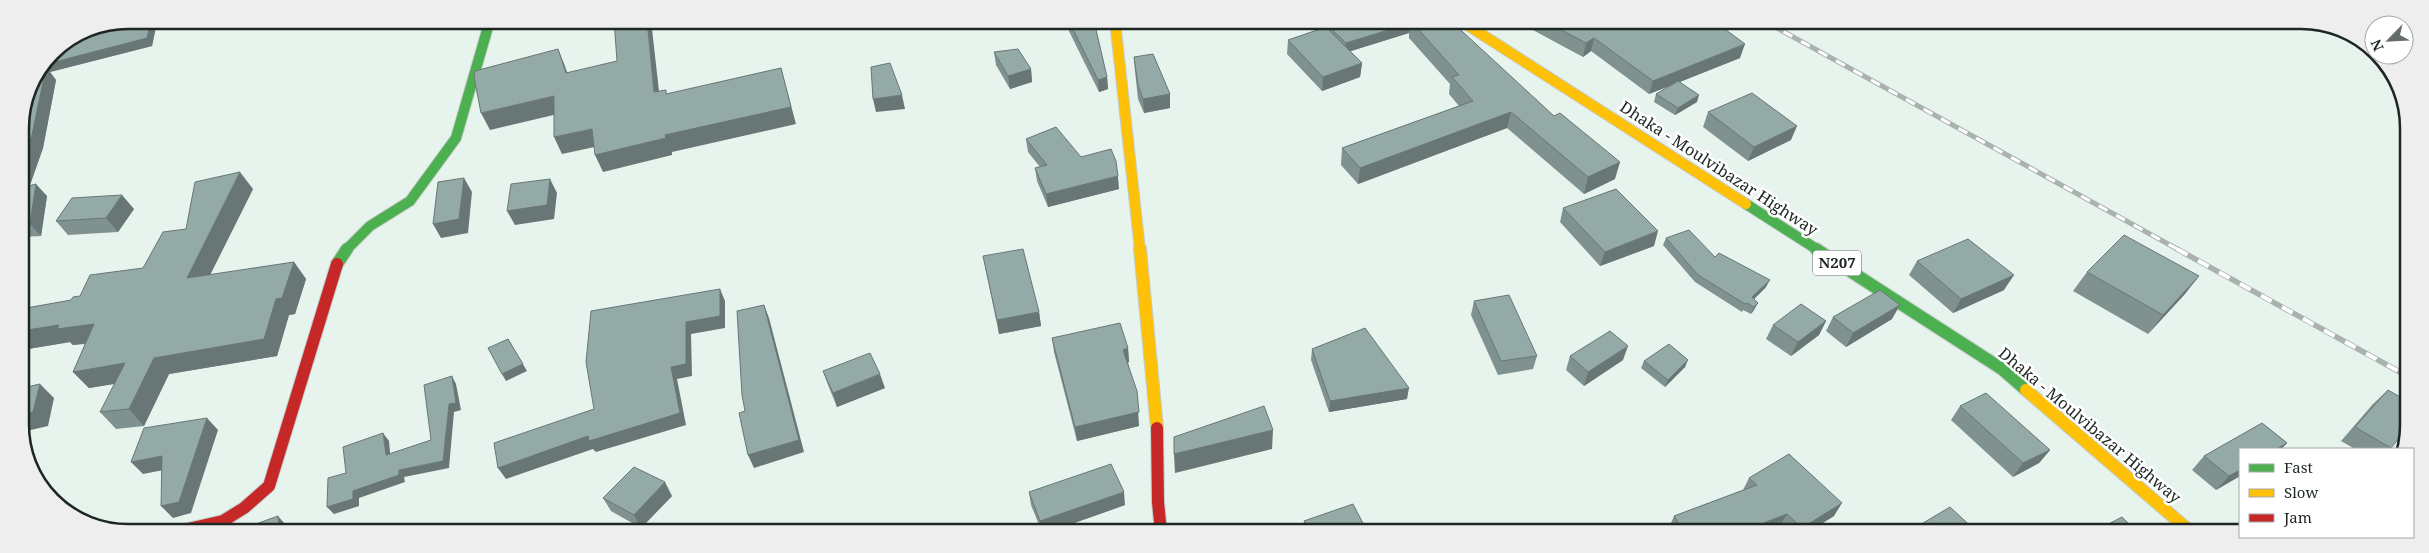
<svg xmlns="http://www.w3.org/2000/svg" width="2429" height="553" font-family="'Noto Serif',serif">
  <rect width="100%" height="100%" fill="#e7f3ed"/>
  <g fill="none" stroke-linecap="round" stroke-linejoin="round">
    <defs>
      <g id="fast-far1">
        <polyline points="1746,204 1818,250"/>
        <polyline points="346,250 370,226 410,201 456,138 490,20"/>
      </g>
      <g id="fast">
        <polyline points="1816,249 2002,369 2026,390"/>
        <polyline points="337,264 347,249"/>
      </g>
      <g id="slow-far1">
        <polyline points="1115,21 1140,250"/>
        <polyline points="1461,21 1746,204"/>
      </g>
      <g id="slow">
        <polyline points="1140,249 1157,428"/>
        <polyline points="2026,390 2192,533"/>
      </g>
      <g id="jam">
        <polyline points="1157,428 1158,502 1161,532"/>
        <polyline points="179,531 223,521 244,508 269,486 337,264"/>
      </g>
    </defs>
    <use href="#fast-far1" stroke="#c3cdc8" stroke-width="12"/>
    <use href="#fast" stroke="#c3cdc8" stroke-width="14"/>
    <use href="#slow-far1" stroke="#c3cdc8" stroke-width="12"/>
    <use href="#slow" stroke="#c3cdc8" stroke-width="14"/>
    <use href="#jam" stroke="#c3cdc8" stroke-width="14"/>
    <use href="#fast-far1" stroke="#4caf50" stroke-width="10"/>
    <use href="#fast" stroke="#4caf50" stroke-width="12"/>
    <use href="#slow-far1" stroke="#ffc107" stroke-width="10"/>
    <use href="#slow" stroke="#ffc107" stroke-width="12"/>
    <use href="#jam" stroke="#c62828" stroke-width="12"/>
    <defs>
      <polyline id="rail-far1" points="1766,22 2179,250"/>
      <polyline id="rail" points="2177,249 2407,376"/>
    </defs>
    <use href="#rail-far1" stroke="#abb2ad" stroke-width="5"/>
    <use href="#rail" stroke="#abb2ad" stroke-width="5.5"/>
    <use href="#rail-far1" stroke="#fff" stroke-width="3" stroke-dasharray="10" stroke-linecap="butt"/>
    <use href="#rail" stroke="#fff" stroke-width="4" stroke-dasharray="12" stroke-linecap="butt"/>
  </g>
  <g fill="#7f9290">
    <polygon points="1064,21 1094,21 1107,77 1108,89 1099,92"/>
    <polygon points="1311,21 1451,21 1615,179 1584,194 1507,128 1358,184 1341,165 1342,148 1459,106 1449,94 1450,84 1409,38 1409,33 1350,51 1362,63 1360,77 1322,91 1287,54 1288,40 1320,29"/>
    <polygon points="1516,21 1714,21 1740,58 1680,82 1697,102 1675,115 1654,102 1656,94 1672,85 1649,94 1591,51 1583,57"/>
    <polygon points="157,22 152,46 50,72 56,80 43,148 30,185 47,196 41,236 21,237 20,121 52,51"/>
    <polygon points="994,52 1031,69 1032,82 1010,89 996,65"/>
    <polygon points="1134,57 1170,94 1170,108 1144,113 1138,99 1135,71"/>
    <polygon points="1708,112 1791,140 1748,161 1703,127"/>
    <polygon points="1026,139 1081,157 1119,189 1048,207 1037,181 1035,168 1040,167 1028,152"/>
    <polygon points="253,189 210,275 294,262 306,279 295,314 289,315 277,356 169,374 144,426 116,429 100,412 115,384 89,388 73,372 85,344 73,345 70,342 22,350 21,303 26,308 71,300 143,268 186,229"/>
    <polygon points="1563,208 1654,246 1600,266 1560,222"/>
    <polygon points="134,209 118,232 68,235 56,221"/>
    <polygon points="1666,238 1715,257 1766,287 1754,299 1754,310 1751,314 1743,310 1742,312 1695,282 1663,245"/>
    <polygon points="983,256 1039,312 1041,326 999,334"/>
    <polygon points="1917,261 2004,290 1953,313 1909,275"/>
    <polygon points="2087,272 2199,276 2184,295 2148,334 2073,291"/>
    <polygon points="1474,301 1537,356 1533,369 1498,375 1471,315"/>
    <polygon points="1833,317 1892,319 1846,347 1826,331"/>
    <polygon points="1826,321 1819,335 1791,356 1766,339 1773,325"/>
    <polygon points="1052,338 1128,348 1129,362 1128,363 1139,426 1077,441 1054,352"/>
    <polygon points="1312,349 1407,399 1329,412 1311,360"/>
    <polygon points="1570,356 1623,360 1584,386 1566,370"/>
    <polygon points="1644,361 1685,367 1665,387 1641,368"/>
    <polygon points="823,371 885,388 837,407 828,385"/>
    <polygon points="2388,390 2391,448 2389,449 2355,449 2341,441 2373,404"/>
    <polygon points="1960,406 2050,450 2039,463 2013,477 1951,420"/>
    <polygon points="2262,423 2287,443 2281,449 2240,449 2240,476 2216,490 2192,470 2204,456"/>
    <polygon points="1749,478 1834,516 1808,532 1785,532 1779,527 1766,532 1670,532 1668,530 1674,516 1743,490"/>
    <polygon points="1029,492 1125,505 1049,532 1042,532 1031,505"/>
    <polygon points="672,496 641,528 611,511 603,498"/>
    <polygon points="1304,521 1366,529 1366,532 1303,532"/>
  </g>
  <g fill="#687775">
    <polygon points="151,20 156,20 157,22 152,46 50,72 56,80 43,148 24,202 21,199 20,168 37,73 43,65"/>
    <polygon points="647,20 651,20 661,109 654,92"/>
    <polygon points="1162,21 1195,21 1162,26"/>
    <polygon points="1411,23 1409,33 1345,53 1346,43"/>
    <polygon points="1594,38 1591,51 1583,57 1586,43"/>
    <polygon points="1745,44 1740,58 1649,94 1653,81"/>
    <polygon points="558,49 565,66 573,90 566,73"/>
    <polygon points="1362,63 1360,77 1322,91 1323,77"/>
    <polygon points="781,68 796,124 672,152 672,155 603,172 595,155 665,135"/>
    <polygon points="1031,69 1032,82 1010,89 1008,76"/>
    <polygon points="1107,77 1108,89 1099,92 1098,80"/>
    <polygon points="1170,94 1170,108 1144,113 1143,99"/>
    <polygon points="902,95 905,109 876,112 873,99"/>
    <polygon points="1699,95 1697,102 1675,115 1678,108"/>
    <polygon points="554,96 562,113 490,130 481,113"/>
    <polygon points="1511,112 1507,128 1358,184 1360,168"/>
    <polygon points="1797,126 1791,140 1748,161 1754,147"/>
    <polygon points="592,129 599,146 562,154 554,137"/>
    <polygon points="1620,162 1615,179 1584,194 1588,177"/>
    <polygon points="240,172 253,189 200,295 187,278"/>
    <polygon points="1118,176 1119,189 1048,207 1046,194"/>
    <polygon points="464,178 472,192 468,233 441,238 433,224"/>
    <polygon points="550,179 557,193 554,219 515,225 507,211"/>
    <polygon points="36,184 47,196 41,236 30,224"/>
    <polygon points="122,195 134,209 118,232 106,218"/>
    <polygon points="1658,231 1654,246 1600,266 1605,252"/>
    <polygon points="294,262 306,279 295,314 289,315 277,356 169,374 144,426 129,409 154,358 276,299"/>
    <polygon points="2014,275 2004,290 1953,313 1961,299"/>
    <polygon points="2199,276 2184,295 2148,334 2163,315"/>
    <polygon points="1770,280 1766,287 1749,304 1752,297"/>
    <polygon points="720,289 725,301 725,328 691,334 692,376 677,379 686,425 596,452 593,449 506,479 498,468 671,367 686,322"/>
    <polygon points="21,303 36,318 21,315"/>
    <polygon points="1758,303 1754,310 1751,314 1754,307"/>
    <polygon points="764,305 769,318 804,452 754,468 748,455"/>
    <polygon points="1900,305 1892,319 1846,347 1853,333"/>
    <polygon points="1039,312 1041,326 999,334 997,320"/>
    <polygon points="1826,321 1819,335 1791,356 1798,342"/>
    <polygon points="94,324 109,340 73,345 70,342 22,350 21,331 59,325"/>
    <polygon points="508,339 527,371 506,381 502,374"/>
    <polygon points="1628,346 1623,360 1584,386 1588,372"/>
    <polygon points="1128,348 1129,362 1124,364 1123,350"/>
    <polygon points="1688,360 1685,367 1665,387 1668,380"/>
    <polygon points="125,363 141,379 89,388 73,372"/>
    <polygon points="880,374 885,388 837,407 833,393"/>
    <polygon points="452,376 456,384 461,410 454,412 449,468 404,477 405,482 359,498 359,506 334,514 327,507 353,491 399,470 443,461"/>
    <polygon points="40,384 54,398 48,426 22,432 22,415"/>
    <polygon points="1409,388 1407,399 1329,412 1330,401"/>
    <polygon points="1137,391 1139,426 1077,441 1075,427"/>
    <polygon points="207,418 218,430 191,513 173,518 161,506"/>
    <polygon points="1273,430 1272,449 1175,473 1174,454"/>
    <polygon points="383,433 389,441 391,463 386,455"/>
    <polygon points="2287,443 2281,449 2276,449"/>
    <polygon points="2050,450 2039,463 2013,477 2023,463"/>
    <polygon points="162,456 174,468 143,474 131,462"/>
    <polygon points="2240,470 2240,476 2216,490 2229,476"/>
    <polygon points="665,482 672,496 641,528 634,515"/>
    <polygon points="1124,492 1125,505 1049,532 1042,532 1040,521"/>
    <polygon points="1842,503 1834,516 1808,532 1799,532 1802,528"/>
    <polygon points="1787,514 1779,527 1766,532 1740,532"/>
    <polygon points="278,516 284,523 285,531 279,531"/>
    <polygon points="1366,529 1366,532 1357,532"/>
  </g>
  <g fill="#94aaa7" stroke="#687775">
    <polygon points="128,20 151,20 147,38 43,65 52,51 80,33 91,30 91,27"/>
    <polygon points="614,20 647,20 654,92 666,90 666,94 781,68 791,107 665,135 666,138 595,155 592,129 554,137 554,96 481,113 474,77 475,71 558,49 566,73 617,61"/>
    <polygon points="1069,21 1094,21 1107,77 1098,80"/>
    <polygon points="1323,21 1411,21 1411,23 1346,43"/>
    <polygon points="1411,21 1451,21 1554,116 1560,113 1620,162 1588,177 1511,112 1360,168 1342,148 1473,101 1452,77 1459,75"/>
    <polygon points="1544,21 1714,21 1745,44 1653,81 1594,38 1586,43"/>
    <polygon points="1326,27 1362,63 1323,77 1288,40"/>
    <polygon points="1018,49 1031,69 1008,76 994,52"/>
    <polygon points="1153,54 1170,94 1143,99 1138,85 1134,57"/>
    <polygon points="890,63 902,95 873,99 871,67"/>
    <polygon points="46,68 32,135 20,168 20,121 28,86 40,69"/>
    <polygon points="1678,81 1699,95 1678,108 1656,94"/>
    <polygon points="1752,93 1797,126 1754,147 1708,112"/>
    <polygon points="1056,127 1081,157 1111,149 1116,161 1118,176 1046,194 1035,168 1047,165 1026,139"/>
    <polygon points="240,172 187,278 294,262 282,298 276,299 264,339 154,358 129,409 100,412 125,363 73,372 94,324 57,329 59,325 21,331 21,309 71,300 73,297 80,296 90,275 143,268 163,232 186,229 195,182"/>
    <polygon points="464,178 459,219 433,224 438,182"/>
    <polygon points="550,179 547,205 507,211 511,184"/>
    <polygon points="36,184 30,224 21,224 21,188"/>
    <polygon points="1616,189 1658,231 1605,252 1563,208"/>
    <polygon points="122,195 106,218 56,221 72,198"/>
    <polygon points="1689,230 1715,257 1719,253 1770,280 1752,297 1758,303 1754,307 1747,303 1745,304 1698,275 1666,238"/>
    <polygon points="2124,235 2199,276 2163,315 2087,272"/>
    <polygon points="1968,239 2014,275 1961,299 1917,261"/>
    <polygon points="1023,249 1039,312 997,320 983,256"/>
    <polygon points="720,289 720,316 686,322 686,364 671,367 680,413 589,441 588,436 498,468 494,443 594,409 586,362 591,311"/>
    <polygon points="1880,290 1900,305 1853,333 1833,317"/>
    <polygon points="1509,295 1537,356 1501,361 1474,301"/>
    <polygon points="1801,304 1826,321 1798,342 1773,325"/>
    <polygon points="764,305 799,440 748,455 739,413 745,411 742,395 737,311"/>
    <polygon points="1120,323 1128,348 1123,350 1137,391 1139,412 1075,427 1052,338"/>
    <polygon points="1365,328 1409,388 1330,401 1312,349"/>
    <polygon points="1610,331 1628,346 1588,372 1570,356"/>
    <polygon points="508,339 523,364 502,374 488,348"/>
    <polygon points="1669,344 1688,360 1668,380 1644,361"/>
    <polygon points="870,353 880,374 833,393 823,371"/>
    <polygon points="452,376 456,403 449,404 443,461 399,470 399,475 353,491 353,499 327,507 328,478 346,473 343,447 383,433 386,455 431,440 424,385"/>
    <polygon points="40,384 33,412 22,415 22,388"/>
    <polygon points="2388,390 2407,401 2407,429 2391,448 2355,427"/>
    <polygon points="1986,393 2050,450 2023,463 1960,406"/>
    <polygon points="1264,406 1273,430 1174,454 1174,437"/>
    <polygon points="207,418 179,502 161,506 162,456 131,462 144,428"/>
    <polygon points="2262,423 2287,443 2276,449 2240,449 2240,470 2229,476 2204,456"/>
    <polygon points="1789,454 1842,503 1802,528 1787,514 1740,532 1685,532 1674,516 1757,485 1749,478"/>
    <polygon points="1111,464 1124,492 1040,521 1029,492"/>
    <polygon points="634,467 665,482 634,515 603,498"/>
    <polygon points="1353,504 1366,529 1357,532 1310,532 1304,521"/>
    <polygon points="1950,507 1978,533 1908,532"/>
    <polygon points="278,516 279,531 256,531 256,524"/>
    <polygon points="2122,517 2138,533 2091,533"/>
    <polygon points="1222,529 1223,532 1211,532"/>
  </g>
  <g text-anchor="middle" stroke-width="5" stroke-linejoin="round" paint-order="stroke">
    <rect fill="#fff" stroke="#616764" stroke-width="1" x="1813" y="250.5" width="48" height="25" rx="4"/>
    <g font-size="15" font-weight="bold" fill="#1d2621">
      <text x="1837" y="268">N207</text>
    </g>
    <g font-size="16" fill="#1d2621" stroke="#fff">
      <text transform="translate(1719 168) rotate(33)" y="6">Dhaka - Moulvibazar Highway</text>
      <text transform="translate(2090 425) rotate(40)" y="6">Dhaka - Moulvibazar Highway</text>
    </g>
  </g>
  <path d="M0 0H2429V553H0ZM128 29H2301A99 99 0 0 1 2400 128V425A99 99 0 0 1 2301 524H128A99 99 0 0 1 29 425V128A99 99 0 0 1 128 29Z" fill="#edeeed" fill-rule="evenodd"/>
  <path fill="none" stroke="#1d2621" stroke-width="2.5" d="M128 29H2301A99 99 0 0 1 2400 128V425A99 99 0 0 1 2301 524H128A99 99 0 0 1 29 425V128A99 99 0 0 1 128 29Z"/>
  <rect x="2239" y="448" width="175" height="90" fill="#ffffff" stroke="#a5a8a6"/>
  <rect x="2249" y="464" width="25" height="8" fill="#4caf50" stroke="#a5a8a6"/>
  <text x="2284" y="473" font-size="15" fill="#1d2621">Fast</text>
  <rect x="2249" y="489" width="25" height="8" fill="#ffc107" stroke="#a5a8a6"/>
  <text x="2284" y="498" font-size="15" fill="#1d2621">Slow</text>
  <rect x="2249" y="514" width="25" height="8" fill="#c62828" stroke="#a5a8a6"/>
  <text x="2284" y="523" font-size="15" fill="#1d2621">Jam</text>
  <g transform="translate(2389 40) rotate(246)"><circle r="24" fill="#ffffff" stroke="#a5a8a6"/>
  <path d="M0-4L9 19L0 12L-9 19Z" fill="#646e68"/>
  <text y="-8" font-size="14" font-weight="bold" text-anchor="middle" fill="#1d2621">N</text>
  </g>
</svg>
